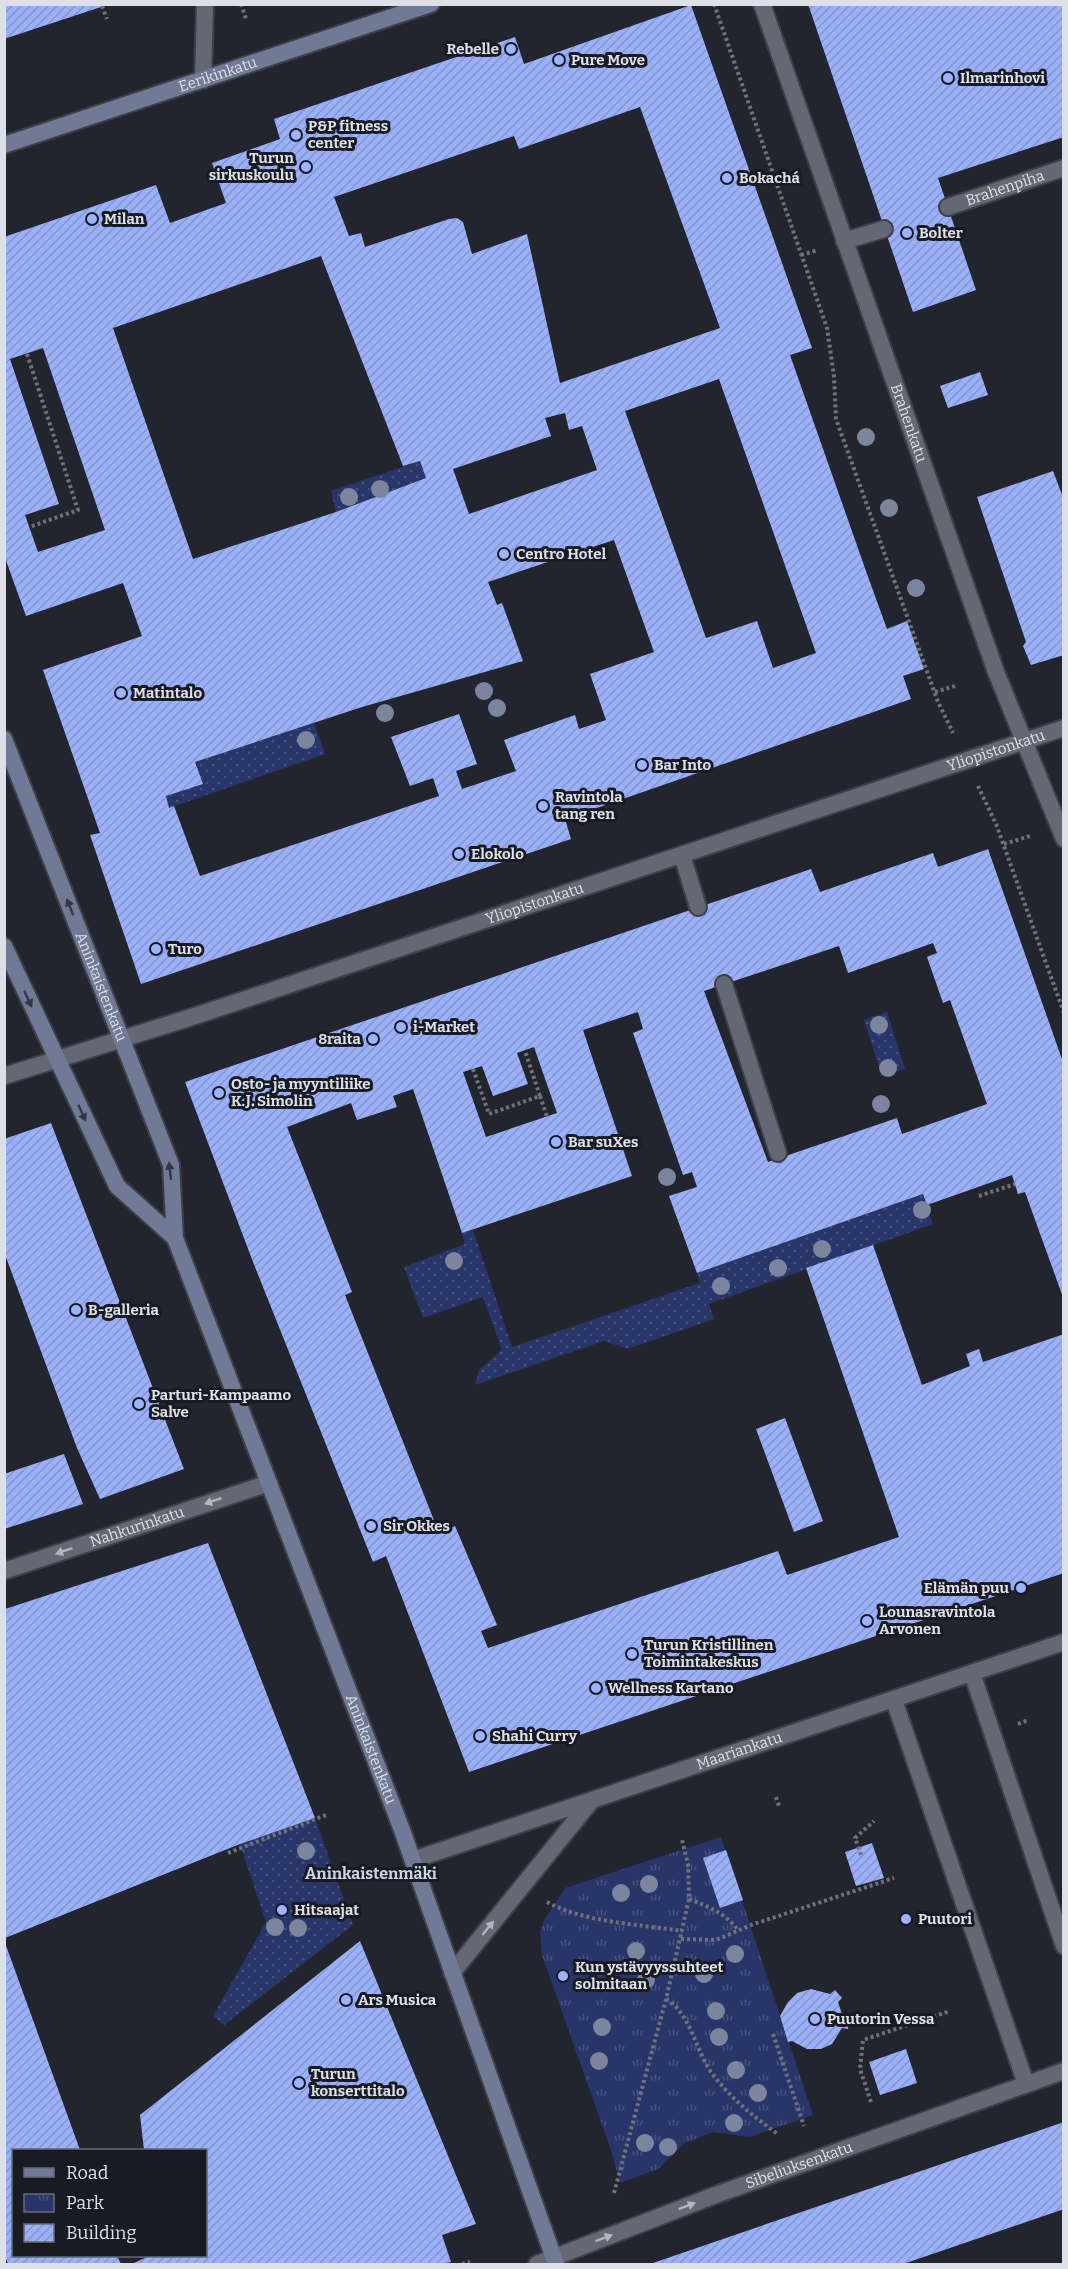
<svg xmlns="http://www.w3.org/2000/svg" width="1068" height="2269" font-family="Bitter,serif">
  <defs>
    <pattern id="grass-dots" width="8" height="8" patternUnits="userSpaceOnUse" patternTransform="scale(1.5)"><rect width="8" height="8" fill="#283569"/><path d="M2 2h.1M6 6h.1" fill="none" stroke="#47527e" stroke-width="1.8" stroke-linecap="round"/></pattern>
    <pattern id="park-tufts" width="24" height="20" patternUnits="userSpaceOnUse" patternTransform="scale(1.5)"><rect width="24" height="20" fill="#283569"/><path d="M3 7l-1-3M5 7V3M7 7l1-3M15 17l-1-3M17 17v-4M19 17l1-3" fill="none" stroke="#47527e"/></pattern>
    <pattern id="building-hatch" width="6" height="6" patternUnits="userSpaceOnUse" patternTransform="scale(1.5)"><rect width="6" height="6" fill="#9ab1f9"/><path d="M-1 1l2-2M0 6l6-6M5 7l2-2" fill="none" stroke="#8496cc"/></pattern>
  </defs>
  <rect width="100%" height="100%" fill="#22252e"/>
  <g fill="url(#grass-dots)">
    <polygon points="420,461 426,478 336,512 331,491"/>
    <polygon points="314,723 325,754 169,808 166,796 202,784 195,762"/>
    <polygon points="887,1012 905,1069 882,1076 864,1020"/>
    <polygon points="923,1194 933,1224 709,1304 714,1319 628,1349 604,1341 475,1385 479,1370 502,1350 483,1297 423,1318 404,1267 465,1244 462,1233 473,1230 512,1347 700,1283 697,1272"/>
    <polygon points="315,1818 353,1925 224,2025 213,2016 266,1922 240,1844"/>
  </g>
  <polygon fill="url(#park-tufts)" points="721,1837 813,2115 750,2137 713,2132 685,2143 658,2169 620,2183 612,2153 542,1955 540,1934 543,1922 565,1888"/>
  <g fill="url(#building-hatch)" fill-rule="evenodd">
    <polygon points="4,4 107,4 107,5 4,39"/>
    <polygon points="808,4 1064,4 1064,137 938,178 976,290 913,312"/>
    <path d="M691,5l121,343 -22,7 77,219 20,55 20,-8 17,48 -21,7 8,23 -346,120 6,20 -430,145 -51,-149 10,-2 -57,-163 99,-34 -19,-53 -97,33 -22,-61v-318l152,-52 14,38 56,-20 -14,-40 68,-24 -6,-20 241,-82 9,27zM640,107l80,221 -160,55 -33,-149 -55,20 -9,-32 -6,-4 -8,1 -84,28 -4,-14 -12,3 -15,-39 180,-61 5,13zM321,256l82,210 17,-5 6,17 -90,34 -143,47 -80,-231zM43,348l62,182 -67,22 -13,-37 34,-11 -49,-145zM719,379l97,274 -43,15 -16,-47 -51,17 -81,-227zM565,413l4,17 13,-4 15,44 -128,44 -16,-45 98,-33 -6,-18zM614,540l40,112 -64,22 16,46 -27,9 -4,-14 -71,25 12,31 -54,18 -6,-18 21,-7 -18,-50 -68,23 19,49 23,-8 6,18 -239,80 -26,-70 -5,2 -3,-12 37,-12 -8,-22 167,-55 161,-46 -21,-58 -5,2 -9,-23z"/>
    <polygon points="980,372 988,395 948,408 940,386"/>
    <polygon points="1053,471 1064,500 1064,655 1031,665 1023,646 1026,642 977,497"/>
    <path d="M988,849l76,216v235l-39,-108 -7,2 -6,-19 -85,30 -4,-11 -226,79 -28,-77 28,-9 -5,-15 -9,3 -50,-142 10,-4 -5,-17 -55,18 49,146 -170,57 -49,-144 -20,7 4,11 -40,13 -6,-17 -64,24 65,165 -7,3 94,238 16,-7 42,99 -16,6 7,17 290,-97 9,24 112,-38 -93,-269 67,-23 49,140 48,-19 -4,-12 13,-5 4,13 81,-28v239l-595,199 -83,-216 -13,6 -120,-300 -68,-180 626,-213 9,23 113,-39 5,14zM933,943l4,10 -10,4 16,46 7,-3 37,104 -85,30 -5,-16 -129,44 -64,-171 135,-45 9,27zM534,1047l23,66 -71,24 -23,-65 19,-6 11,30 35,-12 -11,-31z"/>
    <polygon points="51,1123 184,1469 100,1499 77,1448 4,1252 4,1139"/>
    <polygon points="785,1418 823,1521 794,1532 756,1429"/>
    <polygon points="64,1454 83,1504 4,1529 4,1474"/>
    <polygon points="208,1543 315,1818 240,1844 5,1938 5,1609"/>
    <polygon points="872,1843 884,1878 856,1886 845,1852"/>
    <polygon points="726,1850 743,1900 720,1908 703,1858"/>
    <polygon points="4,1940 80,2150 14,2150 14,2256 117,2256 121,2264 8,2264 4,2254"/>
    <polygon points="360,1941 476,2224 442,2235 451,2262 443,2264 132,2264 149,2256 206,2256 206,2150 144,2150 140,2115"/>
    <polygon points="811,1989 830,1994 835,1990 842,1998 838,2002 843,2017 849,2017 848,2029 842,2028 832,2044 821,2049 807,2049 792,2041 788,2042 780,2016 788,2002 797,1993"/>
    <polygon points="906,2049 917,2083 880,2095 869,2062"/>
    <polygon points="1064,2122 1064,2209 903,2264 650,2264"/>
  </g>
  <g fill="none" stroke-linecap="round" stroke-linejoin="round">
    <defs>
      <g id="service">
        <polyline points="203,80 205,4"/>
        <path id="s1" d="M948,207l116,-39"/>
        <polyline points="844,241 884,229"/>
        <polyline points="682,855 698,907"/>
        <polyline points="724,984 778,1153"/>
        <polyline points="972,1673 1064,1946"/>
        <polyline points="894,1700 1026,2084"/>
      </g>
      <g id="minor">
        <path id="s2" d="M762,4l234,668 68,167"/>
        <path id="s3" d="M4,1076l191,-60 869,-288"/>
        <path id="s4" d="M4,1571l265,-88"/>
        <path id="s5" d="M537,2264l181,-70 346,-123"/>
      </g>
      <g id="tertiary">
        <path id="s6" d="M413,1860l651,-218"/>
        <polyline points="452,1973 592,1800"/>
      </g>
      <g id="secondary">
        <path id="s7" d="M4,145l427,-141"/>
        <path id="s8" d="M4,739l167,426 4,73 227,592 154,434"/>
        <polyline points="4,946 117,1186 175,1238"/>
      </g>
    </defs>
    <use href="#service" stroke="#3d4048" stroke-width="20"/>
    <use href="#minor" stroke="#3d4048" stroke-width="20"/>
    <use href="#tertiary" stroke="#3d4048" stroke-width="20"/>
    <use href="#secondary" stroke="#3d4048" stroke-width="20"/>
    <g stroke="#6f727a" stroke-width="4" stroke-dasharray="3 3" stroke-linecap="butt">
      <polyline points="241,4 246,19"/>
      <polyline points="714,4 827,328 834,376 836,419 938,702 953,733"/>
      <polyline points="102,6 107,19"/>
      <polyline points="801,255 818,250"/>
      <polyline points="27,354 78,510 29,527"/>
      <polyline points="935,692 955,686"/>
      <polyline points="978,786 996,824 1064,1013"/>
      <polyline points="1004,844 1030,836"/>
      <polyline points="473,1069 489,1114 540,1096 525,1051"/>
      <polyline points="540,1096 547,1117"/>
      <polyline points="979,1196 1015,1184"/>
      <polyline points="1018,1724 1028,1720"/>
      <polyline points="776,1797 779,1806"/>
      <polyline points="228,1853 326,1815"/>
      <polyline points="861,1855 855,1838 874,1821"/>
      <path d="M689,1899c20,8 36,14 49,31"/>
      <path d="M547,1902c39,21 92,22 135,29"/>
      <polyline points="681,1939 716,1940 751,1925 894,1878"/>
      <path d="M666,1999c25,15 29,50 45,73 19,26 42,44 68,63"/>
      <polyline points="773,2034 804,2126"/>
      <polyline points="871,2102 860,2069 863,2040 950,2011"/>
      <polyline points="614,2193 666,1999 689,1899 688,1864 682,1840"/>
      <polyline points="462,2264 470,2262"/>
    </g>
    <use href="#service" stroke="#646873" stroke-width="16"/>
    <use href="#minor" stroke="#646873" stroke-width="16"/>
    <use href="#tertiary" stroke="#646873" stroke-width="16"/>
    <use href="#secondary" stroke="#707996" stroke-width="16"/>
  </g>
  <g fill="#7c859e">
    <circle cx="866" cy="437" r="9"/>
    <circle cx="380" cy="489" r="9"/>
    <circle cx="349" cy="497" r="9"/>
    <circle cx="889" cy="508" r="9"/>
    <circle cx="916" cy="588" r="9"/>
    <circle cx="484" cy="691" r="9"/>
    <circle cx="497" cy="708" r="9"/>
    <circle cx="385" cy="713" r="9"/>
    <circle cx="306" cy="740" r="9"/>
    <circle cx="879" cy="1025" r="9"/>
    <circle cx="888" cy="1068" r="9"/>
    <circle cx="881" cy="1104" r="9"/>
    <circle cx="667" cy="1177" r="9"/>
    <circle cx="922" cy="1210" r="9"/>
    <circle cx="822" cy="1249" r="9"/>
    <circle cx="454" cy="1261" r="9"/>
    <circle cx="778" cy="1268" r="9"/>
    <circle cx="721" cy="1286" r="9"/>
    <circle cx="306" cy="1851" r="9"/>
    <circle cx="649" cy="1884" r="9"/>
    <circle cx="621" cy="1893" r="9"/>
    <circle cx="275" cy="1927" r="9"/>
    <circle cx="298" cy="1928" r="9"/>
    <circle cx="636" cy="1951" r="9"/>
    <circle cx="735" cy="1954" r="9"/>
    <circle cx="704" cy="1974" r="9"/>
    <circle cx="646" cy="1980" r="9"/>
    <circle cx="716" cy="2011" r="9"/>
    <circle cx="602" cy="2027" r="9"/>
    <circle cx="719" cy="2037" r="9"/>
    <circle cx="599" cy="2061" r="9"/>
    <circle cx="736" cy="2070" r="9"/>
    <circle cx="758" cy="2093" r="9"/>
    <circle cx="734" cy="2123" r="9"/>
    <circle cx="645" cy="2143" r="9"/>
    <circle cx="668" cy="2147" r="9"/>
  </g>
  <defs><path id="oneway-solid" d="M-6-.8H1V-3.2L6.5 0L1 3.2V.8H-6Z" transform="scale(1.5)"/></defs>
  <g fill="#323746">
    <use href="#oneway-solid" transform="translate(70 907) rotate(-111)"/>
    <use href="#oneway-solid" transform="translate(28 999) rotate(65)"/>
    <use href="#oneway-solid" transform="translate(82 1113) rotate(65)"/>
    <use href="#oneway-solid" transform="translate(170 1171) rotate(-97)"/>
  </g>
  <g fill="#b3b6be">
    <use href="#oneway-solid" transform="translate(213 1501) rotate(161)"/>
    <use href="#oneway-solid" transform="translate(64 1551) rotate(161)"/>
    <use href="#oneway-solid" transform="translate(488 1928) rotate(-51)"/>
    <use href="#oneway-solid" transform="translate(687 2206) rotate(-21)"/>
    <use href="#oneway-solid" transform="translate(604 2238) rotate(-21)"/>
  </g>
  <g fill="#9db4fd" stroke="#181b24" stroke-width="2">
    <circle cx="511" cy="49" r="6"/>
    <circle cx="559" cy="60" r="6"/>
    <circle cx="948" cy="78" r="6"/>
    <circle cx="296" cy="135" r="6"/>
    <circle cx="306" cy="167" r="6"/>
    <circle cx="727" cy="178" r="6"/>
    <circle cx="92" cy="219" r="6"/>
    <circle cx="907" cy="233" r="6"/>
    <circle cx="504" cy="554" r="6"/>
    <circle cx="121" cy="693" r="6"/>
    <circle cx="642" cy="765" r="6"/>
    <circle cx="543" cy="806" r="6"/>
    <circle cx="459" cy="854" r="6"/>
    <circle cx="156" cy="949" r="6"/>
    <circle cx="401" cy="1027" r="6"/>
    <circle cx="373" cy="1039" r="6"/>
    <circle cx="219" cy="1093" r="6"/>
    <circle cx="556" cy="1142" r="6"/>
    <circle cx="76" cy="1310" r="6"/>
    <circle cx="139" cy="1404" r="6"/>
    <circle cx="371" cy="1526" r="6"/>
    <circle cx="1021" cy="1588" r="6"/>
    <circle cx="867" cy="1621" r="6"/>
    <circle cx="632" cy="1654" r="6"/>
    <circle cx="596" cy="1688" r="6"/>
    <circle cx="480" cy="1736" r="6"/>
    <circle cx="282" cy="1910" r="6"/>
    <circle cx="906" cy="1919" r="6"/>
    <circle cx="563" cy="1976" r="6"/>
    <circle cx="346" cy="2000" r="6"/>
    <circle cx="815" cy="2019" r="6"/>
    <circle cx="299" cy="2083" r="6"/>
  </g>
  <g text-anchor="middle" stroke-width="6" stroke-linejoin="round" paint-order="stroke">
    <g font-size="15" font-weight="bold" fill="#dde0e6" stroke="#181b24" text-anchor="start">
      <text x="499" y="54" text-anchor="end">Rebelle</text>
      <text x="571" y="65">Pure Move</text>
      <text x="960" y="83">Ilmarinhovi</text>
      <text x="308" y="131">P&amp;P fitness<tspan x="308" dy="17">center</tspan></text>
      <text x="294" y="163" text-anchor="end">Turun<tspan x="294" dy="17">sirkuskoulu</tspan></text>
      <text x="739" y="183">Bokachá</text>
      <text x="104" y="224">Milan</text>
      <text x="919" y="238">Bolter</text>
      <text x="516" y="559">Centro Hotel</text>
      <text x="133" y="698">Matintalo</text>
      <text x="654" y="770">Bar Into</text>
      <text x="555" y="802">Ravintola<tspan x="555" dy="17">tang ren</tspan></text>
      <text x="471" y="859">Elokolo</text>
      <text x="168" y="954">Turo</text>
      <text x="413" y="1032">i-Market</text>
      <text x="361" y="1044" text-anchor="end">8raita</text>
      <text x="231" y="1089">Osto- ja myyntiliike<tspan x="231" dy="17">K.J. Simolin</tspan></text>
      <text x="568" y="1147">Bar suXes</text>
      <text x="88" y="1315">B-galleria</text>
      <text x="151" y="1400">Parturi-Kampaamo<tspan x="151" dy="17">Salve</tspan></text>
      <text x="383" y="1531">Sir Okkes</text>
      <text x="1009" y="1593" text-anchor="end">Elämän puu</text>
      <text x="879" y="1617">Lounasravintola<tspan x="879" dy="17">Arvonen</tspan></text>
      <text x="644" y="1650">Turun Kristillinen<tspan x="644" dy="17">Toimintakeskus</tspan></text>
      <text x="608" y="1693">Wellness Kartano</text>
      <text x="492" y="1741">Shahi Curry</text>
      <text x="294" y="1915">Hitsaajat</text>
      <text x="918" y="1924">Puutori</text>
      <text x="575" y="1972">Kun ystävyyssuhteet<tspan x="575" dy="17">solmitaan</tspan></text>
      <text x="358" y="2005">Ars Musica</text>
      <text x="827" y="2024">Puutorin Vessa</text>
      <text x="311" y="2079">Turun<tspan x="311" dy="17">konserttitalo</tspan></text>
    </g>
    <g font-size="15" fill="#dde0e6" stroke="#181b24">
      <text dy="5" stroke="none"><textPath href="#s7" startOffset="225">Eerikinkatu</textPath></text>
      <text dy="5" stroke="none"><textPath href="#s1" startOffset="60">Brahenpiha</textPath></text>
      <text dy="5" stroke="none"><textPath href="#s2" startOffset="444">Brahenkatu</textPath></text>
      <text dy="5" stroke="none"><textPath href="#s3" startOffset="1044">Yliopistonkatu</textPath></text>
      <text dy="5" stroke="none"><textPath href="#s3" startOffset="558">Yliopistonkatu</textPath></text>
      <text dy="5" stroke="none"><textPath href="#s8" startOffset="266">Aninkaistenkatu</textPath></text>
      <text dy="5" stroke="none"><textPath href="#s4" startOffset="140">Nahkurinkatu</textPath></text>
      <text dy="5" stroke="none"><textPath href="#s8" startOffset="1078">Aninkaistenkatu</textPath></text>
      <text dy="5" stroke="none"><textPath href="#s6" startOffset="344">Maariankatu</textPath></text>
      <text dy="5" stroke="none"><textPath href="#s5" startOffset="280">Sibeliuksenkatu</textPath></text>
    </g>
    <g font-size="16" font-weight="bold" fill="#cfd4e0" stroke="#181b24">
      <text x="371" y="1879">Aninkaistenmäki</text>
    </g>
  </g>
  <rect width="1068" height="2269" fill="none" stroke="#dde0e6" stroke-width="12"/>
  <rect x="12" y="2149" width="195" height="108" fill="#181b24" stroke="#676a72" stroke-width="1.5"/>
  <rect x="24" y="2168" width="30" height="9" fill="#707996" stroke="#676a72" stroke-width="1.5"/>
  <text x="66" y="2179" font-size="18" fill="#dde0e6">Road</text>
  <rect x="24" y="2194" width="30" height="18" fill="url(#park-tufts)" stroke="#676a72" stroke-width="1.5"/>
  <text x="66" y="2209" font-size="18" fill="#dde0e6">Park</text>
  <rect x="24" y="2224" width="30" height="18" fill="url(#building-hatch)" stroke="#676a72" stroke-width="1.5"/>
  <text x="66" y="2239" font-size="18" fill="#dde0e6">Building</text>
</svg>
